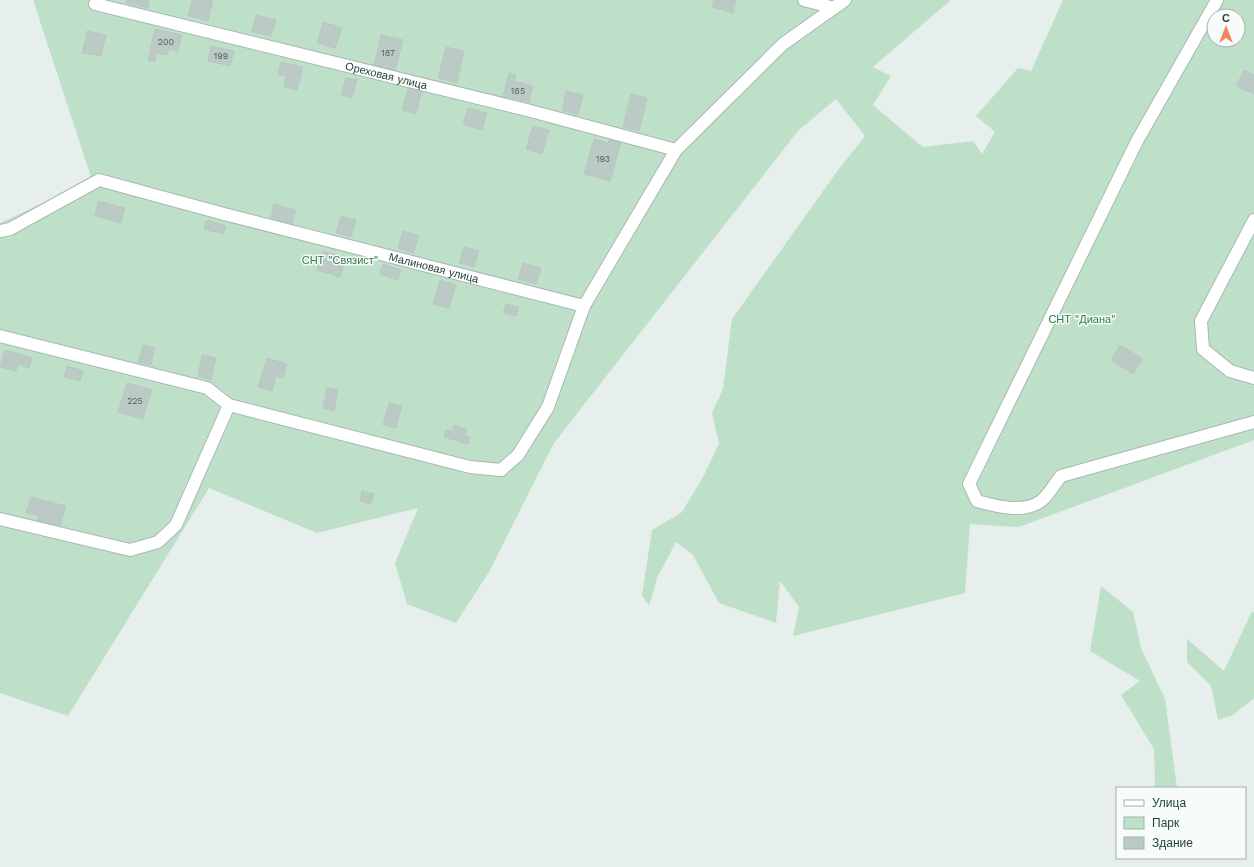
<svg xmlns="http://www.w3.org/2000/svg" width="1254" height="867" font-family="'Work Sans',sans-serif">
  <rect width="100%" height="100%" fill="#e6efeb"/>
  <g fill="#bfe0c8" fill-rule="evenodd">
    <path d="M34,0h917l-78,67 18,9 -18,29 50,42 50,-6 9,13 13,-22 -19,-16 42,-48 13,3 32,-71h191v440l-235,87 -49,-3 -5,69 -172,43 6,-29 -19,-26 -4,42 -57,-20 -26,-48 -17,-13 -19,36 -8,28 -7,-11 10,-65 30,-18 21,-35 16,-33 -7,-31 11,-24 9,-70 106,-149 27,-34 -29,-37 -38,32 -244,312 -65,129 -33,51 -49,-19 -12,-41 23,-55 -101,25 -108,-45 -141,228 -68,-23v-470l92,-43 -58,-177zM1214,16h24v24h-24z"/>
    <polygon points="1101,586 1133,612 1141,648 1165,699 1177,788 1155,788 1154,749 1121,695 1140,681 1090,651"/>
    <polygon points="1252,611 1254,613 1254,698 1233,715 1218,720 1211,686 1187,662 1187,639 1224,671"/>
  </g>
  <g fill="#bbcac4" stroke="#b8c9c2">
    <polygon points="127,0 149,0 148,8 126,3"/>
    <polygon points="192,0 207,0 213,1 208,21 188,16"/>
    <polygon points="714,0 736,0 733,13 712,7"/>
    <polygon points="256,15 276,20 271,36 252,32"/>
    <polygon points="323,22 342,28 335,48 317,43"/>
    <polygon points="155,29 182,35 178,51 169,49 167,55 157,53 155,62 148,60"/>
    <polygon points="87,31 106,35 101,56 82,53"/>
    <polygon points="381,35 403,40 395,71 374,66"/>
    <polygon points="211,46 234,51 230,66 208,61"/>
    <polygon points="446,47 464,51 457,83 438,78"/>
    <polygon points="281,62 303,67 297,90 284,87 286,76 278,75"/>
    <polygon points="1244,70 1254,75 1254,94 1236,86"/>
    <polygon points="509,73 516,75 514,81 533,86 529,102 503,96"/>
    <polygon points="346,78 357,80 352,98 341,95"/>
    <polygon points="408,88 422,91 416,114 402,110"/>
    <polygon points="566,91 583,95 578,115 562,110"/>
    <polygon points="631,94 647,98 639,131 623,127"/>
    <polygon points="468,108 487,113 482,130 463,124"/>
    <polygon points="533,126 549,130 542,154 526,149"/>
    <polygon points="594,139 608,143 609,140 621,143 610,181 584,174"/>
    <polygon points="98,201 125,208 121,223 95,216"/>
    <polygon points="274,204 296,210 292,224 271,218"/>
    <polygon points="341,216 356,220 351,237 336,233"/>
    <polygon points="207,220 226,226 223,234 204,229"/>
    <polygon points="403,231 419,236 413,253 398,248"/>
    <polygon points="464,247 479,251 474,267 459,263"/>
    <polygon points="323,251 346,258 340,277 317,270"/>
    <polygon points="523,263 541,268 536,284 518,279"/>
    <polygon points="383,264 401,270 398,280 380,274"/>
    <polygon points="440,280 456,285 449,308 433,304"/>
    <polygon points="506,304 519,307 516,316 503,313"/>
    <polygon points="143,345 155,348 151,365 138,362"/>
    <polygon points="1120,345 1143,359 1133,374 1111,360"/>
    <polygon points="5,350 32,358 29,368 18,364 16,371 0,367"/>
    <polygon points="202,355 216,358 211,380 198,376"/>
    <polygon points="267,358 287,364 283,378 276,376 272,391 258,387"/>
    <polygon points="67,366 83,371 80,381 64,377"/>
    <polygon points="127,383 152,390 143,419 118,412"/>
    <polygon points="327,388 338,390 334,411 323,408"/>
    <polygon points="389,403 402,406 396,428 383,425"/>
    <polygon points="454,425 467,429 465,435 470,437 468,444 444,437 446,430 452,431"/>
    <polygon points="362,491 374,494 371,504 360,501"/>
    <polygon points="31,497 66,506 60,526 37,520 39,516 26,513"/>
  </g>
  <g fill="none" stroke-linecap="round" stroke-linejoin="round">
    <defs>
      <g id="service">
        <polyline points="804,0 834,8"/>
        <path d="M1217,0l-80,141 -168,343 8,17c19,5 46,13 64,0 7,-5 14,-18 20,-25l193,-54"/>
        <path id="s1" d="M95,4l432,106 149,40"/>
        <path id="s2" d="M0,231l10,-2 89,-49 125,34 360,92"/>
        <polyline points="0,336 207,388 229,405 470,467 501,470"/>
        <polyline points="0,519 130,550 158,542 176,525 229,405"/>
      </g>
      <g id="minor">
        <polyline points="1254,220 1201,321 1203,349 1230,371 1254,378"/>
        <polyline points="501,470 518,455 548,407 584,306 676,150 783,44 845,0"/>
      </g>
    </defs>
    <use href="#service" stroke="#a8b8b2" stroke-width="14"/>
    <use href="#minor" stroke="#a8b8b2" stroke-width="14"/>
    <use href="#service" stroke="#fff" stroke-width="12"/>
    <use href="#minor" stroke="#fff" stroke-width="12"/>
  </g>
  <g text-anchor="middle" stroke-width="3" stroke-linejoin="round" paint-order="stroke">
    <g font-size="9" fill="#4a645c">
      <text x="166" y="45">200</text>
      <text x="388" y="56">187</text>
      <text x="221" y="59">199</text>
      <text x="518" y="94">185</text>
      <text x="603" y="162">193</text>
      <text x="135" y="404">225</text>
    </g>
    <g font-size="11" fill="#24423a" stroke="#f7fbf9">
      <text dy="4" stroke="none"><textPath href="#s1" startOffset="300">Ореховая улица</textPath></text>
      <text dy="4" stroke="none"><textPath href="#s2" startOffset="458">Малиновая улица</textPath></text>
    </g>
    <g font-size="11" fill="#2d7a4b" stroke="#f7fbf9">
      <text x="340" y="264">СНТ "Связист"</text>
      <text x="1082" y="323">СНТ "Диана"</text>
    </g>
  </g>
  <rect x="1116" y="787" width="130" height="72" fill="#f7fbf9" stroke="#a3b1ad"/>
  <rect x="1124" y="800" width="20" height="6" fill="#ffffff" stroke="#a3b1ad"/>
  <text x="1152" y="807" font-size="12" fill="#24423a">Улица</text>
  <rect x="1124" y="817" width="20" height="12" fill="#bfe0c8" stroke="#a3b1ad"/>
  <text x="1152" y="827" font-size="12" fill="#24423a">Парк</text>
  <rect x="1124" y="837" width="20" height="12" fill="#bbcac4" stroke="#a3b1ad"/>
  <text x="1152" y="847" font-size="12" fill="#24423a">Здание</text>
  <g transform="translate(1226 28)"><circle r="19" fill="#f7fbf9" stroke="#a3b1ad"/>
  <path d="M0-3L7 15L0 10L-7 15Z" fill="#f4845f"/>
  <text y="-6" font-size="11" font-weight="bold" text-anchor="middle" fill="#24423a">С</text>
  </g>
</svg>
